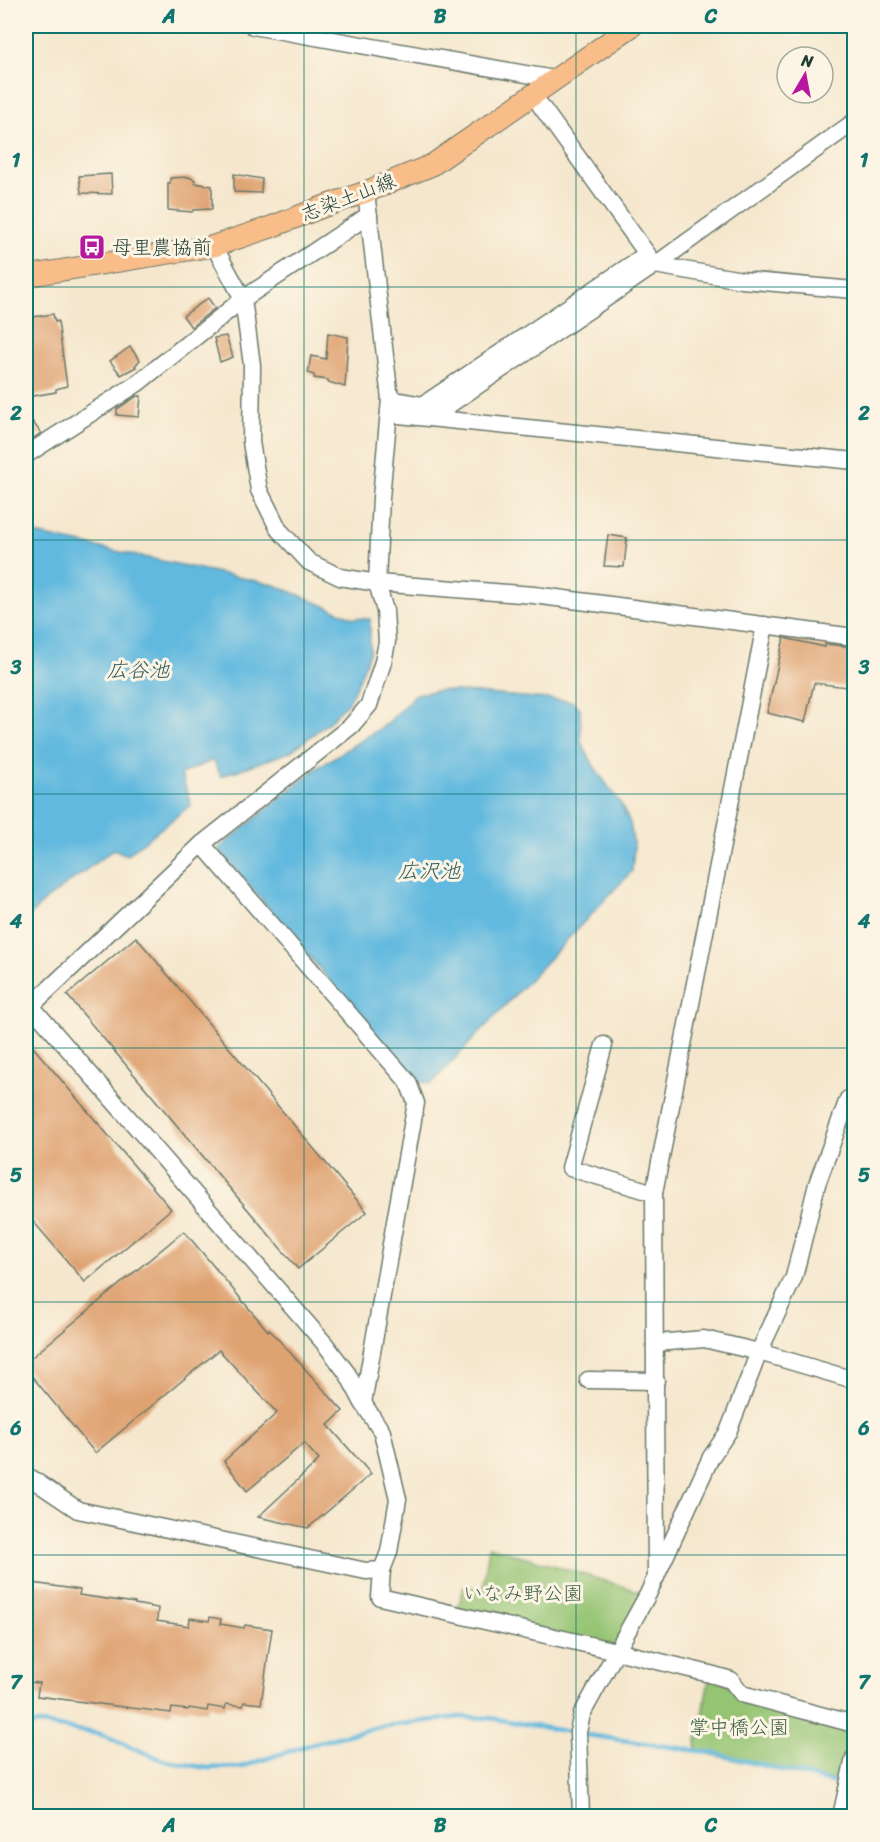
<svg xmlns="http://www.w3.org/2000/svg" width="880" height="1842" font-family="Sriracha,'Klee One',sans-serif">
  <rect width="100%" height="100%" fill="#fcf5e5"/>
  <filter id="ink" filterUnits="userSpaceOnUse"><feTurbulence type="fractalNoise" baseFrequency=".0167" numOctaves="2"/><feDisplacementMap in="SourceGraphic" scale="12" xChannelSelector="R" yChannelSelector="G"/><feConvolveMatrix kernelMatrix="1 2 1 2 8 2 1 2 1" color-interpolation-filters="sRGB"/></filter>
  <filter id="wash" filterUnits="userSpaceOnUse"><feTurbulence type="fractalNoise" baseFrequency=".008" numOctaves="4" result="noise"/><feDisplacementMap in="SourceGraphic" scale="24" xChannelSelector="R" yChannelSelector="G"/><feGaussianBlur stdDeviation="1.35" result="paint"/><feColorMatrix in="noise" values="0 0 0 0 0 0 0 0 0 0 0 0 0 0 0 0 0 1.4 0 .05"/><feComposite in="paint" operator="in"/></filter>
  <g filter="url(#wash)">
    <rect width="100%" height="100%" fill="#f5e7cd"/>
    <g fill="#95c473" stroke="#5a8054" stroke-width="1.5">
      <polygon points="489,1546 648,1594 616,1651 456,1615 464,1586 483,1590"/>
      <polygon points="710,1674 743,1694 854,1724 854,1758 848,1786 695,1751"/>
    </g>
    <g fill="#62b9df" stroke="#407b8a" stroke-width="1.5">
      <polygon points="26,532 275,585 354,618 370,619 370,651 360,678 348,702 329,722 290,752 221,776 213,760 181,774 191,805 127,855 114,849 46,900 26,919"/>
      <polygon points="442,690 571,701 580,708 581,742 595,768 622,806 630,823 634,848 632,871 431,1084 414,1080 218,849 317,768 387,724 416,694"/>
    </g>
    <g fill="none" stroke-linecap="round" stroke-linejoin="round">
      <polyline stroke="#62b9df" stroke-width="4.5" points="26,1725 41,1724 100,1734 165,1761 208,1768 241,1767 311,1744 378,1727 459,1717 490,1718 587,1735 713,1753 844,1785"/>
    </g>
    <g id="blocks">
      <g fill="#dfa372">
        <polygon points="111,174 112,194 81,193 79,176"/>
        <polygon points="234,174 262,179 261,193 234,192"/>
        <polygon points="189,177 195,180 195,183 212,186 212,209 193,210 192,212 168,210 168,183 170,183 170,178"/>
        <polygon points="208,298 215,308 191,327 183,316"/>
        <polygon points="53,314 55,322 58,321 67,386 56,389 56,392 26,397 26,386 30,385 27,363 26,363 26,318"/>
        <polygon points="328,333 348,337 345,387 328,382 328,380 314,378 314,375 308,373 311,356 326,359"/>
        <polygon points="226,336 233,357 220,362 214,338"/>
        <polygon points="130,347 140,360 135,366 136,367 121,375 110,361"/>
        <polygon points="137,396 141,396 139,417 117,415 117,409"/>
        <polygon points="26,413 41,433 26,443"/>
        <polygon points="608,535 627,538 624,567 604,566"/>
        <polygon points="784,638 825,647 825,644 855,647 855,688 814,683 805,722 767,713"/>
        <polygon points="136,937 367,1212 298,1269 67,995"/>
        <polygon points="33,1047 171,1209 85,1282 26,1213 26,1053"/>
        <polygon points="184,1231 268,1331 269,1329 343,1411 328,1425 371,1474 308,1528 258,1517 319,1460 304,1443 247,1491 224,1461 277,1413 219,1350 95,1453 26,1369 26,1362"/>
        <polygon points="26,1582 80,1590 79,1595 135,1603 135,1604 158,1608 157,1621 189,1626 190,1618 209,1621 210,1617 221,1619 220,1624 244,1628 245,1625 272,1629 261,1704 244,1702 243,1706 226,1704 225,1709 208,1706 207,1711 189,1708 188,1710 172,1708 171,1713 37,1696 39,1683 26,1682"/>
      </g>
    </g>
  </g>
  <g filter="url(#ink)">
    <use href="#blocks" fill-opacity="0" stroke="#6a786a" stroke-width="1.5"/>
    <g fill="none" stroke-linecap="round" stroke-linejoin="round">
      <defs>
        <g id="minor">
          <polyline points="253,26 554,79"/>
          <polyline points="533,95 655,265 742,280 854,290"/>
          <polyline points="214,246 243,299 252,365 251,442 259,490 279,530 309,562 340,577 377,583 534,595 854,637"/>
          <polyline points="390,399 423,405 647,254"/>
          <polyline points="389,414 854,461"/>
          <polyline points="430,418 655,265 854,122"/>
          <polyline points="26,455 138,383 243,299 369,215"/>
          <polyline points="202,844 408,1082 416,1103 363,1403"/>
          <polyline points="31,1006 202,844 351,726 369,705 383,662 387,642 385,611 377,583 381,498 390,399 366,192"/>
          <polyline points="26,1011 31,1006 325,1344 347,1373 363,1403 382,1432 398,1499 389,1552 382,1570 366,1571 78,1510 26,1475"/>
          <polyline points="604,1045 570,1168 654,1193"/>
          <polyline points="656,1343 704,1339 759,1352 854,1380"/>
          <polyline points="588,1380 656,1381"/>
          <polyline points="382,1570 380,1597 616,1651 710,1674 731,1680 742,1694 854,1724"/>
          <polyline points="656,1577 654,1193 765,625"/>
          <polyline points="581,1816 578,1732 582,1714 648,1594 711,1457 728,1432 759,1352 794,1277 817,1184 848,1099"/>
          <polyline points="841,1816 854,1758"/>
        </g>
        <polyline id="major" points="26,276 214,246 271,227 325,206 366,192 432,165 632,26"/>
      </defs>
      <use href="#minor" stroke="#6a786a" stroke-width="19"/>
      <use href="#major" stroke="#6a786a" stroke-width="23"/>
      <use href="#minor" stroke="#fff" stroke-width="16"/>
      <use href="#major" stroke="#f8bd89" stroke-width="21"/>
    </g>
  </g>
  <path fill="none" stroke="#0f766e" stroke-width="1.5" stroke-opacity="0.55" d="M304,26v1790M576,26v1790M26,287h828M26,540h828M26,794h828M26,1048h828M26,1302h828M26,1555h828"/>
  <defs>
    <symbol id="bus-square" viewBox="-11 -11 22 22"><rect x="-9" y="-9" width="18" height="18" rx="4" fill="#b5179e" stroke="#fcf5e5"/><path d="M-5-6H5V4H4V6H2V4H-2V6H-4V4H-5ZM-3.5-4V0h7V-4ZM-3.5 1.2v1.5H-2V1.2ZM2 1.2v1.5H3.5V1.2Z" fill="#fff"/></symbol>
  </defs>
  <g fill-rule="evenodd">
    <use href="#bus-square" x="77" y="232" width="30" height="30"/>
  </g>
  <g text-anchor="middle" stroke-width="6" stroke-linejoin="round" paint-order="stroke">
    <g font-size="20" fill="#1f3d34" stroke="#fcf5e5">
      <text transform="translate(348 197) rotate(-21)" y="7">志染土山線</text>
    </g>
    <g font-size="20" fill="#1f3d34" stroke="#fcf5e5" text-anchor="start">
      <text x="112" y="254">母里農協前</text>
    </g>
    <g font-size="20" fill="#3c5f44" stroke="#fcf5e5">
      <text x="523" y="1600">いなみ野公園</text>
      <text x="739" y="1734">掌中橋公園</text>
    </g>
    <g font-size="21" font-style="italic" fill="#305c5f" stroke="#fcf5e5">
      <text x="138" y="677">広谷池</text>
      <text x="429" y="878">広沢池</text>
    </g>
  </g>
  <rect width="880" height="1842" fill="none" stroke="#fcf5e5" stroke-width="66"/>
  <g transform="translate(805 75) rotate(10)"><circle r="28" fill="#fcf5e5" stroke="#a4ab9e" stroke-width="1.5"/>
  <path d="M0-4.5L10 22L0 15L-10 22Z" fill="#b5179e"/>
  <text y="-9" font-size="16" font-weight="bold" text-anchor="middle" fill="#1f3d34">N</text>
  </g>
  <rect x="33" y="33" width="814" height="1776" fill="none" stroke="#0f766e" stroke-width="2"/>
  <g font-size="20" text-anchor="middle" font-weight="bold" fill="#0f766e">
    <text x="169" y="23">A</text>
    <text x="440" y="23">B</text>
    <text x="711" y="23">C</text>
    <text x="16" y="167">1</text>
    <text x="864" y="167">1</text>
    <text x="16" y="420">2</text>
    <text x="864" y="420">2</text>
    <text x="16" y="674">3</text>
    <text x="864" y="674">3</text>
    <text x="16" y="928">4</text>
    <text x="864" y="928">4</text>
    <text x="16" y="1182">5</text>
    <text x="864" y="1182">5</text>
    <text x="16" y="1435">6</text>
    <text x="864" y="1435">6</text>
    <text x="16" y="1689">7</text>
    <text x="864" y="1689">7</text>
    <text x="169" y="1832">A</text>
    <text x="440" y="1832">B</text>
    <text x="711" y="1832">C</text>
  </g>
</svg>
